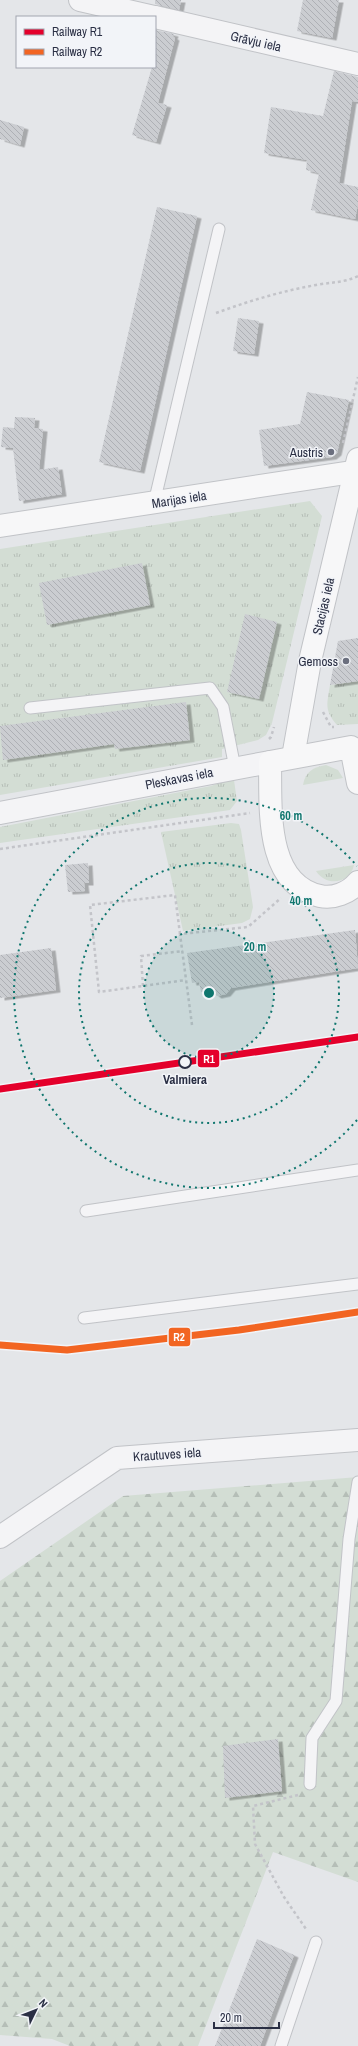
<svg xmlns="http://www.w3.org/2000/svg" width="358" height="2046" font-family="'Archivo Narrow',sans-serif">
  <defs>
    <pattern id="grass-tufts" width="24" height="20" patternUnits="userSpaceOnUse"><rect width="24" height="20" fill="#d3ddd4"/><path d="M3 7l-1-3M5 7V3M7 7l1-3M15 17l-1-3M17 17v-4M19 17l1-3" fill="none" stroke="#b5beb7"/></pattern>
    <pattern id="forest-firs" width="22" height="20" patternUnits="userSpaceOnUse"><rect width="22" height="20" fill="#d3ddd4"/><path d="M5 1l3.5 6h-7zM16 11l3.5 6h-7z" fill="#b5beb7"/></pattern>
    <pattern id="building-back-hatch" width="6" height="6" patternUnits="userSpaceOnUse"><rect width="6" height="6" fill="#cbcdd1"/><path d="M-1 5l2 2M0 0l6 6M5-1l2 2" fill="none" stroke="#aeb0b5"/></pattern>
    <filter id="shadow"><feDropShadow dx="4.5" dy="2.5" stdDeviation="0" flood-color="#0004"/></filter>
  </defs>
  <rect width="100%" height="100%" fill="#e4e6e9"/>
  <g fill="url(#grass-tufts)">
    <polygon points="310,501 322,516 272,723 266,735 258,740 222,749 222,757 0,795 0,549"/>
    <path d="M358,681v43l-21,1c-13,-15 -10,-21 -7,-40z"/>
    <path d="M326,765l12,5 5,8 -40,7c2,-13 10,-18 23,-20z"/>
    <polygon points="234,780 237,801 230,810 0,843 0,827 211,786 224,781"/>
    <polygon points="231,823 239,824 241,830 253,907 250,919 242,923 183,931 161,832"/>
    <path d="M354,865c-4,19 -28,22 -38,6z"/>
  </g>
  <polygon fill="url(#forest-firs)" points="358,1477 358,1882 273,1852 198,2046 70,2046 52,2039 0,2035 0,1581 123,1496"/>
  <g fill="url(#building-back-hatch)" filter="url(#shadow)">
    <polygon points="155,0 181,0 179,10 155,4"/>
    <polygon points="303,0 339,0 332,38 297,31"/>
    <polygon points="155,30 174,34 173,37 175,38 158,103 167,105 156,142 132,135 152,67 155,67"/>
    <polygon points="334,71 358,77 358,102 352,101 339,183 358,187 358,204 355,219 311,210 319,173 306,170 307,160 264,153 271,107 323,116"/>
    <polygon points="0,120 24,127 20,145 0,139"/>
    <polygon points="157,207 197,216 140,471 99,462"/>
    <polygon points="238,318 259,321 254,354 233,351"/>
    <polygon points="307,392 349,400 337,453 332,457 264,466 259,430 300,424"/>
    <polygon points="15,417 35,418 34,428 43,429 39,470 58,467 62,494 19,501 13,448 1,447 3,427 14,428"/>
    <polygon points="142,563 150,605 47,625 39,583"/>
    <polygon points="245,614 277,622 259,699 227,692"/>
    <polygon points="358,638 358,681 330,685 338,641"/>
    <polygon points="186,702 190,740 115,749 114,744 3,760 0,726"/>
    <polygon points="88,863 89,883 84,883 85,891 68,892 65,865"/>
    <polygon points="355,930 358,968 231,988 226,994 217,996 211,991 201,992 199,982 192,983 187,953"/>
    <polygon points="51,948 56,990 0,998 0,955"/>
    <polygon points="278,1739 282,1791 225,1798 223,1746"/>
    <polygon points="257,1939 294,1955 260,2046 215,2046"/>
  </g>
  <g fill="none" stroke-linecap="round" stroke-linejoin="round">
    <defs>
      <g id="lane">
        <polyline points="154,503 219,229"/>
        <polyline points="30,708 210,688 223,707 235,768"/>
        <polyline points="86,1211 358,1170"/>
        <polyline points="84,1318 358,1284"/>
        <polyline points="310,1784 312,1738 336,1701 349,1539 358,1482"/>
        <polyline points="281,2046 316,1942"/>
      </g>
      <g id="street">
        <polyline points="80,0 154,17"/>
        <polyline points="155,17 358,64"/>
        <polyline points="0,813 270,762"/>
        <polyline points="0,1537 117,1458 358,1440"/>
      </g>
      <g id="secondary">
        <polyline points="0,526 358,471"/>
        <polyline points="293,757 310,661 358,459"/>
        <path d="M358,783l-7,-36 -81,15c1,44 -6,122 50,134 13,3 29,-3 38,-14"/>
      </g>
    </defs>
    <use href="#lane" stroke="#c1c3c7" stroke-width="13"/>
    <use href="#street" stroke="#c1c3c7" stroke-width="24"/>
    <use href="#secondary" stroke="#c1c3c7" stroke-width="24"/>
    <g stroke="#c3c4c9" stroke-width="2.5" stroke-dasharray="3 3" stroke-linecap="butt">
      <path d="M216,313c33,-12 66,-22 100,-28 15,-3 28,-2 42,-9"/>
      <polyline points="343,443 358,377"/>
      <polyline points="323,712 331,727 334,727"/>
      <polyline points="269,739 271,737 274,727"/>
      <polyline points="0,849 250,813"/>
      <polyline points="180,934 175,895 90,905 99,992 186,980"/>
      <polyline points="143,986 141,956 183,951"/>
      <polyline points="192,1025 180,934 248,927 281,898"/>
      <polyline points="298,1795 253,1806 255,1844 284,1897 306,1929"/>
    </g>
    <use href="#lane" stroke="#f4f4f6" stroke-width="11"/>
    <use href="#street" stroke="#f4f4f6" stroke-width="22"/>
    <use href="#secondary" stroke="#f7f7f8" stroke-width="22"/>
    <defs>
      <polyline id="rail-1" points="0,1089 358,1037"/>
      <polyline id="rail-2" points="0,1345 67,1350 239,1330 358,1312"/>
    </defs>
    <use href="#rail-1" stroke="#f2f4f8" stroke-width="10"/>
    <use href="#rail-2" stroke="#f2f4f8" stroke-width="10"/>
    <use href="#rail-1" stroke="#e4002b" stroke-width="7"/>
    <use href="#rail-2" stroke="#f26522" stroke-width="7"/>
  </g>
  <circle cx="209" cy="993" r="65" fill="#0f766e" fill-opacity=".12"/>
  <g fill="none" stroke="#0f766e" stroke-width="2" stroke-dasharray="2 4">
    <circle cx="209" cy="993" r="65"/>
    <circle cx="209" cy="993" r="130"/>
    <path d="M357 1120A195 195 0 1 1 357 866"/>
  </g>
  <g fill="#6b6f7e" stroke="#f2f4f8" stroke-width="1.5">
    <circle cx="331" cy="452" r="4"/>
    <circle cx="346" cy="661" r="4"/>
  </g>
  <circle fill="#f2f4f8" stroke="#2a2f44" stroke-width="2" cx="185" cy="1062" r="6"/>
  <g text-anchor="middle" stroke-width="3" stroke-linejoin="round" paint-order="stroke">
    <g font-size="13" fill="#2a2f44" stroke="#f2f4f8">
      <text transform="translate(256 41) rotate(13)" y="5">Grāvju iela</text>
      <text transform="translate(179 499) rotate(-9)" y="5">Marijas iela</text>
      <text transform="translate(323 606) rotate(-77)" y="5">Stacijas iela</text>
      <text transform="translate(179 778) rotate(-11)" y="5">Pleskavas iela</text>
      <text transform="translate(167 1454) rotate(-4)" y="5">Krautuves iela</text>
    </g>
    <g font-size="13" fill="#2a2f44" stroke="#f2f4f8" text-anchor="end">
      <text x="323" y="457">Austris</text>
      <text x="338" y="666">Gemoss</text>
    </g>
    <g font-size="13" font-weight="bold" fill="#2a2f44" stroke="#f2f4f8">
      <text x="185" y="1084">Valmiera</text>
    </g>
  </g>
  <circle cx="209" cy="993" r="6" fill="#0f766e" stroke="#f2f4f8" stroke-width="2"/>
  <g font-size="12" text-anchor="middle" font-weight="bold" fill="#0f766e" stroke="#f2f4f8" stroke-width="3" stroke-linejoin="round" paint-order="stroke">
    <text x="291" y="820">60 m</text>
    <text x="301" y="905">40 m</text>
    <text x="255" y="951">20 m</text>
  </g>
  <g stroke="#f2f4f8" stroke-width="1.5">
    <rect x="197" y="1049" width="23" height="19" rx="4" fill="#e4002b"/>
    <rect x="168" y="1327" width="23" height="20" rx="4" fill="#f26522"/>
  </g>
  <g font-size="11" text-anchor="middle" font-weight="bold" fill="#fff">
    <text x="209" y="1063">R1</text>
    <text x="179" y="1341">R2</text>
  </g>
  <rect x="16" y="16" width="140" height="52" fill="#f2f4f8" stroke="#a2a5b0"/>
  <rect x="24" y="29" width="20" height="6" fill="#e4002b" stroke="#a2a5b0"/>
  <text x="52" y="36" font-size="12" fill="#2a2f44">Railway R1</text>
  <rect x="24" y="49" width="20" height="6" fill="#f26522" stroke="#a2a5b0"/>
  <text x="52" y="56" font-size="12" fill="#2a2f44">Railway R2</text>
  <g transform="translate(36 2010) rotate(47)" stroke="#f2f4f8" stroke-width="3" paint-order="stroke">
  <path d="M0-3L7 15L0 10L-7 15Z" fill="#2a2f44"/>
  <text y="-6" font-size="11" font-weight="bold" text-anchor="middle" fill="#2a2f44">N</text>
  </g>
  <path d="M214 2022v6h65v-6" fill="none" stroke="#2a2f44" stroke-width="2"/>
  <text x="220" y="2022" font-size="12" fill="#2a2f44" stroke="#f2f4f8" stroke-width="3" paint-order="stroke">20 m</text>
</svg>
